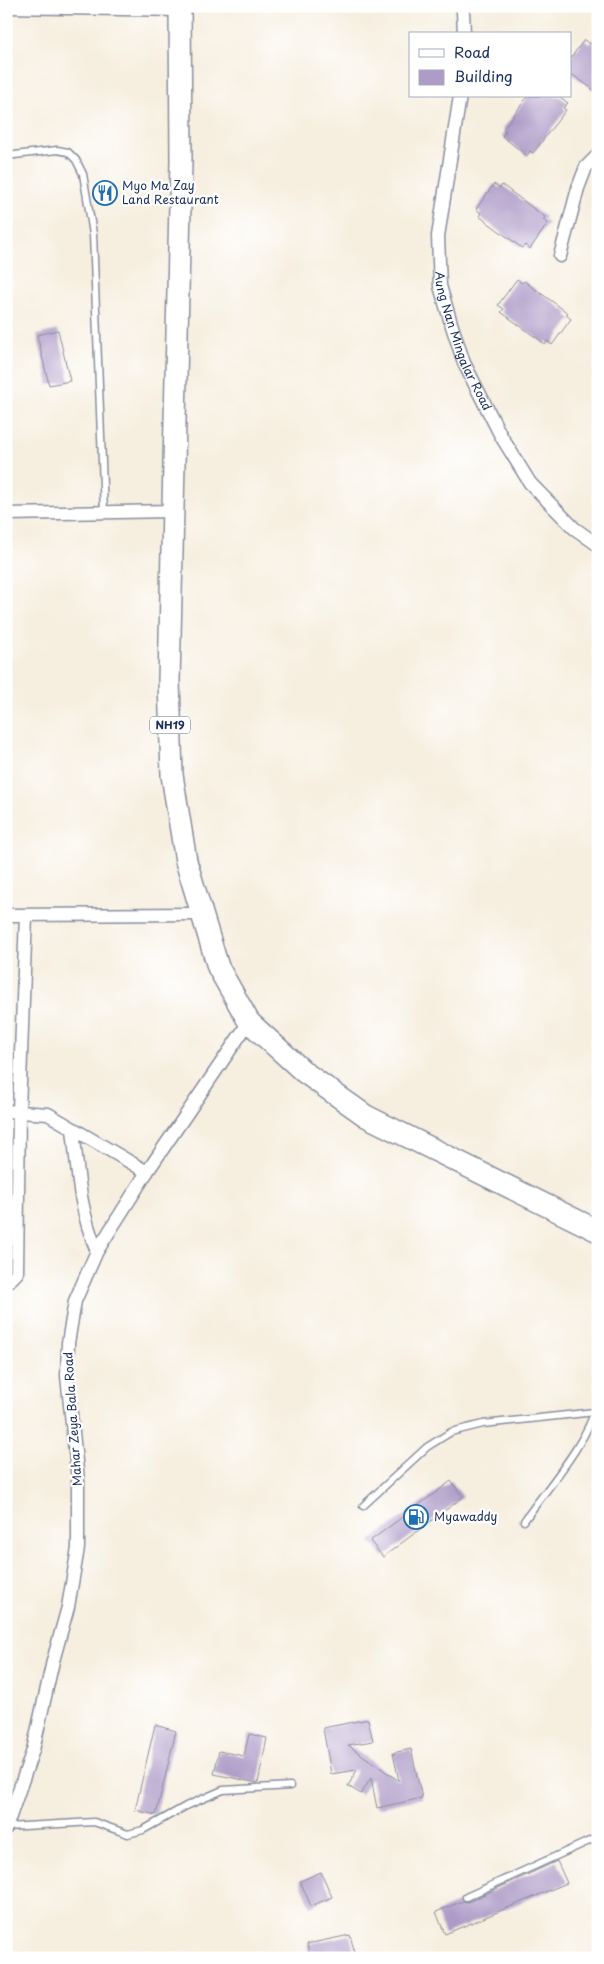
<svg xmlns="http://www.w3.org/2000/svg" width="604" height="1964" font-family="'Playpen Sans',sans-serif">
  <rect width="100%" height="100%" fill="#fff"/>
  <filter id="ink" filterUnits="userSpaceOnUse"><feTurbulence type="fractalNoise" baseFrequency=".02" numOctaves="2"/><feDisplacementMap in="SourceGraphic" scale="10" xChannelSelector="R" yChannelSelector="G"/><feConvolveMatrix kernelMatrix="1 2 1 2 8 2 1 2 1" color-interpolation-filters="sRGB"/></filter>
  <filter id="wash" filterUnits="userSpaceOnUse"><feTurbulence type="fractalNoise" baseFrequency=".0096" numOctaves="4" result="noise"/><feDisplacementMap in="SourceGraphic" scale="20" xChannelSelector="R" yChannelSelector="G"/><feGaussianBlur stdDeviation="1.12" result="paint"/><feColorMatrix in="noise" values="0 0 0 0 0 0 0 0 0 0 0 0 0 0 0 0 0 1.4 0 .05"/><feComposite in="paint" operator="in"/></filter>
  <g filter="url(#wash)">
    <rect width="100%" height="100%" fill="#f6eede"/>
    <g id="blocks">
      <g fill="#ae9bc7">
        <polygon points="598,32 598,93 570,73 570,59 584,40 590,44"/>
        <polygon points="528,96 559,96 568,103 563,108 566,110 552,128 533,153 530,151 527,156 502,136 506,131 503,129"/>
        <polygon points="494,184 500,188 502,185 545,217 543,220 548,223 530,249 525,245 522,248 479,216 481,213 476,209"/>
        <polygon points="517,279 522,283 524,281 568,313 566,315 571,319 552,345 547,341 545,344 501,312 504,309 498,305"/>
        <polygon points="58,330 70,381 49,385 37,335"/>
        <polygon points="451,1481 463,1497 383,1557 370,1541"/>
        <polygon points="368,1719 373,1741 348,1745 399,1781 393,1753 411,1749 422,1798 377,1808 371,1778 361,1794 348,1786 357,1770 331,1774 323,1728"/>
        <polygon points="155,1725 176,1731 156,1815 135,1810"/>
        <polygon points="249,1734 267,1738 258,1783 214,1774 219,1751 244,1756"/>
        <polygon points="557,1861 567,1883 445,1934 436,1912 463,1901 468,1902"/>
        <polygon points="321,1872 332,1897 311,1906 300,1881"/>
        <polygon points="350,1935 356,1958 310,1958 307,1944"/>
      </g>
    </g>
  </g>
  <g filter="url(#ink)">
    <use href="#blocks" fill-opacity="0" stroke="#888e9e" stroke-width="1"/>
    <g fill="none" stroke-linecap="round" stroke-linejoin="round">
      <defs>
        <g id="service">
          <polyline points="6,156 57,150 68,152 76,160 83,174 93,234 104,512"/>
          <polyline points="363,1506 427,1447 451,1432 483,1424 595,1412"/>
          <path d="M524,1521c25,-36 63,-77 74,-120"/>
          <polyline points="7,1827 94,1822 128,1834 143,1830 186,1806 223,1790 290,1786"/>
          <polyline points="466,1897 598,1837"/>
        </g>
        <g id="minor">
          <polyline points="461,6 463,11 464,34"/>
          <polyline points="6,7 180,10"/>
          <path id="s1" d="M460,96l-22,140 2,50 11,37 13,40 37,73 29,47 44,45 24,17"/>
          <polyline points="560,256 578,188 586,167 598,155"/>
          <polyline points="6,514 173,511"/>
          <polyline points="6,915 202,914"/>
          <polyline points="6,1111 48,1114 147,1172"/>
          <path d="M73,1129c5,44 6,80 24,122"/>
          <polyline points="6,1284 17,1273 19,1111 26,915"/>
          <polyline points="6,1828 33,1750 53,1661 68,1607 78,1548 78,1480 67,1376 68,1343 75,1301 97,1251 147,1172 249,1022"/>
        </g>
        <polyline id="trunk" points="180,6 181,161 169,681 172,775 186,861 218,967 249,1022 304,1072 366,1116 598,1231"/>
      </defs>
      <use href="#service" stroke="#888e9e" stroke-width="9"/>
      <use href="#minor" stroke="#888e9e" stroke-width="15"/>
      <use href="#trunk" stroke="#888e9e" stroke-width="24"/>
      <use href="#service" stroke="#fff" stroke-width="6"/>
      <use href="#minor" stroke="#fff" stroke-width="12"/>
      <use href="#trunk" stroke="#fff" stroke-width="21"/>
    </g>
  </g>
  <defs>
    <symbol id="restaurant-ring" viewBox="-11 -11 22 22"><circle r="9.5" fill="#fff" stroke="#1f6fb2" stroke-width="1.5"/><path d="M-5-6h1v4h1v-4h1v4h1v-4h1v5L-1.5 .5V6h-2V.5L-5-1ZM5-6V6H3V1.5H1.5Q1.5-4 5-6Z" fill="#1f6fb2"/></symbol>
    <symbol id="fuel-ring" viewBox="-11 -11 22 22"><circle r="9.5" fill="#fff" stroke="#1f6fb2" stroke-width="1.5"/><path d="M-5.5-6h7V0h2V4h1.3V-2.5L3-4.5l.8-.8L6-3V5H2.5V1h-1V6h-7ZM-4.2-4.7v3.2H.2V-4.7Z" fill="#1f6fb2"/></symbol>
  </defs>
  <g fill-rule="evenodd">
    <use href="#restaurant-ring" x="91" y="179" width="28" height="28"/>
    <use href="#fuel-ring" x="402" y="1503" width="28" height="28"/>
  </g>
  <g text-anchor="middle" stroke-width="4.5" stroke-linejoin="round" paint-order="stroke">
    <rect fill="#fff" stroke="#5f6d8e" stroke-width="1" x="150" y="716.5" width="40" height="17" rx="4"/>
    <g font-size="11" font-weight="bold" fill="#1b2f5e">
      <text x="170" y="729">NH19</text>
    </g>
    <g font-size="12" fill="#1b2f5e" stroke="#fff" text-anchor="start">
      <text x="122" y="190">Myo Ma Zay<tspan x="122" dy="14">Land Restaurant</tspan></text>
      <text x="434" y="1521">Myawaddy</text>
    </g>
    <g font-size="12" fill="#1b2f5e" stroke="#fff">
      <text dy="4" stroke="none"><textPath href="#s1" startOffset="251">Aung Nan Mingalar Road</textPath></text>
      <text transform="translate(73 1419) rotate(-94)" y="4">Mahar Zeya Bala Road</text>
    </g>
  </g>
  <rect width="604" height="1964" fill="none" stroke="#fff" stroke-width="25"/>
  <rect x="409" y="32" width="162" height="65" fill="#ffffff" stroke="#a4acbf"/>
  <rect x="419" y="49" width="25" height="8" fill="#ffffff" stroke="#a4acbf"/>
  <text x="454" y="58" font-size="15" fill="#1b2f5e">Road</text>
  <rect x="419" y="70" width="25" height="15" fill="#ae9bc7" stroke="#a4acbf"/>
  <text x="454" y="82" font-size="15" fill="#1b2f5e">Building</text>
</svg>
